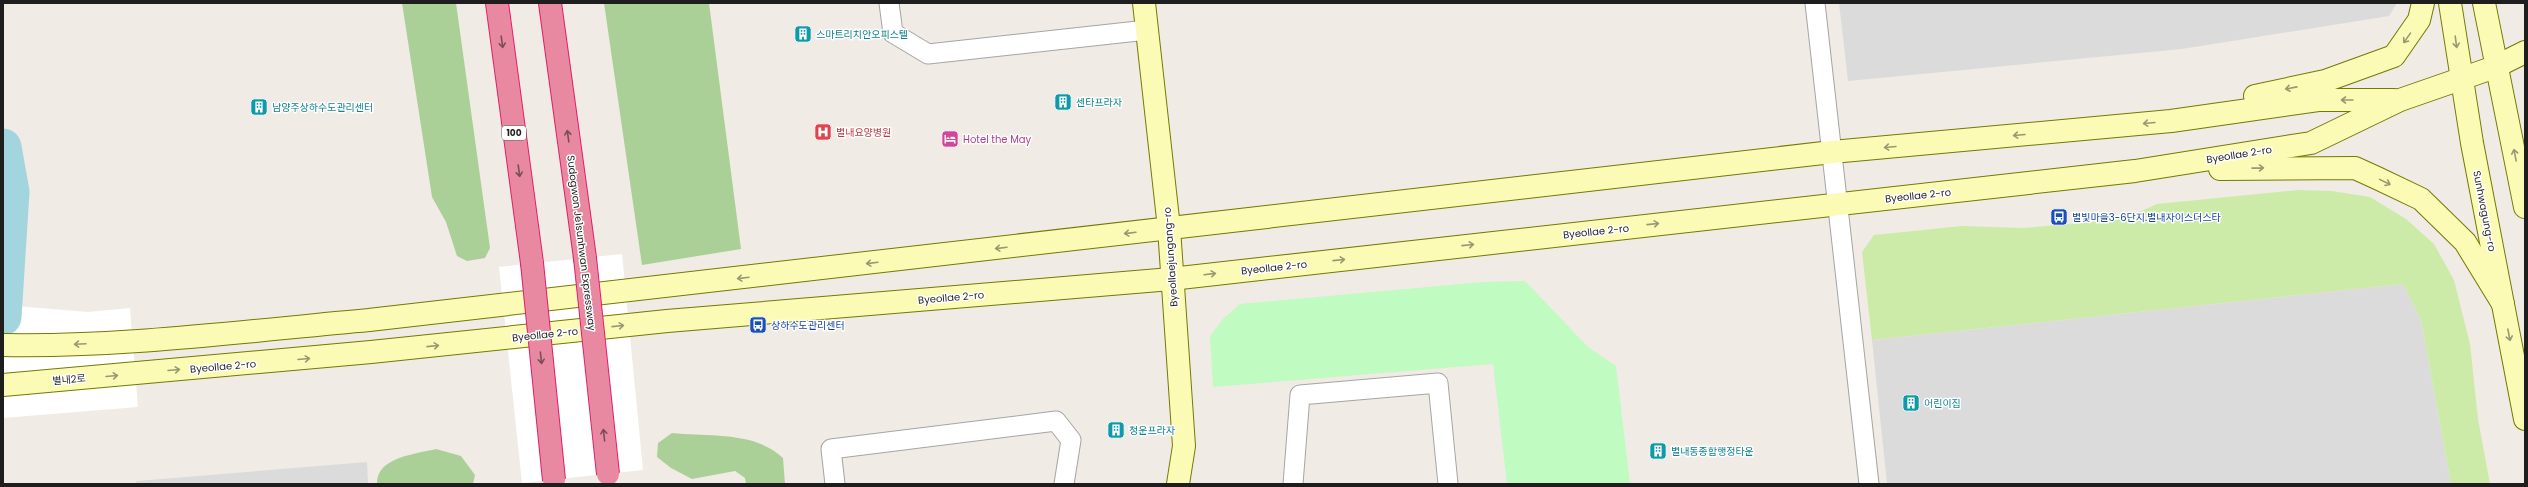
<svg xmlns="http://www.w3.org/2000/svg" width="2528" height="487" font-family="Poppins,'Noto Sans KR',sans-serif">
  <rect width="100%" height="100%" fill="#f0ebe4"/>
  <g fill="#dcdbdb">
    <polygon points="1839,3 2397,3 2389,16 2182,49 1848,81"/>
    <polygon points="2403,284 2421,320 2451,484 1887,484 1872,340"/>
    <polygon points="367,462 368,484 135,484 137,481"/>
  </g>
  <polygon fill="#cdeba8" points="2298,190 2332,191 2370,197 2406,219 2434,244 2454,280 2470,344 2478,419 2490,484 2451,484 2421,320 2403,284 1872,340 1862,252 1874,235 1962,226 2023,228 2124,219 2157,204"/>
  <g fill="#abd097">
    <polygon points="402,3 456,3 490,248 485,258 467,261 457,256 446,222 432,197"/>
    <polygon points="604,3 709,3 741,249 642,265"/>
    <path d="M672,433c38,4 83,-2 111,25l2,26h-39l-1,-6 -10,-7 -43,8 -21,-11 -14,-11 1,-14z"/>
    <path d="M436,449l25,7 14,19 -2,9h-96c-1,-27 39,-30 59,-35z"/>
  </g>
  <polygon fill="#c0fbc1" points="1525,281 1588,347 1616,366 1630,484 1507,484 1493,364 1213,387 1210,336 1223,319 1240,304 1483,282"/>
  <g fill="#fff">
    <polygon points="622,254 643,470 522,483 499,267"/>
    <polygon points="3,305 88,312 130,308 138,407 3,418"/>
  </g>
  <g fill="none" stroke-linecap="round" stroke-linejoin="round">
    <polyline stroke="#a3d5df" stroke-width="37" points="3,147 11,192 3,317"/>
    <defs>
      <g id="street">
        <polyline points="889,3 893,33 928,54 1147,30"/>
        <polyline points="1815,3 1869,484"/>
        <polyline points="835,484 831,449 1056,421 1071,440 1064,484"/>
        <polyline points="1293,484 1300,395 1438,383 1448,484"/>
      </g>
      <g id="secondary">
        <polyline points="1144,3 1169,228 1184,446 1178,484"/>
        <polyline points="2450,3 2472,143 2525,419"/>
        <polyline points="2484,3 2525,207"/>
        <polyline points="2255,96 2325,81 2394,56 2419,20 2423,3"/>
        <polyline points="2220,169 2355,168 2377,178 2421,199 2465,242 2503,304"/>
        <path d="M3,345c122,2 244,-14 366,-25l1463,-168 339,-31 147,-21h76"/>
        <polyline points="3,385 371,352 667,321 1171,279 2135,171 2311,143 2400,100 2495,67 2525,52"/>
      </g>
      <g id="highway">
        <polyline points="497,3 532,263"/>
        <polyline points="550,3 585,258"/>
      </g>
    </defs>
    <use href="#street" stroke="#a5a5a5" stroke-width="21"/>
    <use href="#secondary" stroke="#737901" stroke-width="24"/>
    <use href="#highway" stroke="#e01e6c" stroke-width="24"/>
    <use href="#street" stroke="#fff" stroke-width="19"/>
    <use href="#secondary" stroke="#fbfbb6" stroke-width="22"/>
    <use href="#highway" stroke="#e989a1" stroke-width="22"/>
    <defs>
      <g id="highway-bridge">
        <polyline points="585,258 608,474"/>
        <polyline points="532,263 554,480"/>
      </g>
    </defs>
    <use href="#highway-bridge" stroke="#e01e6c" stroke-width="24" stroke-linecap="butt"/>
    <use href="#highway-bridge" stroke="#e989a1" stroke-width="22"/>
  </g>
  <defs><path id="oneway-shaft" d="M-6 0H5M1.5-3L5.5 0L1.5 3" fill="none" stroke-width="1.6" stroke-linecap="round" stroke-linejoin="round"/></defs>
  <g stroke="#989872">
    <use href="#oneway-shaft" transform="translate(2407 38) rotate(125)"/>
    <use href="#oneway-shaft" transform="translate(2456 42) rotate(82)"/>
    <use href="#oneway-shaft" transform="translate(2291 88) rotate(169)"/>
    <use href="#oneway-shaft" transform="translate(2347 100) rotate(180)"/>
    <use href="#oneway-shaft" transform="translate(2149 123) rotate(175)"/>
    <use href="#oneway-shaft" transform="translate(2019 135) rotate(175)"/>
    <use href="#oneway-shaft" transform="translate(1890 147) rotate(175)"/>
    <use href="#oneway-shaft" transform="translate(2515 155) rotate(-101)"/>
    <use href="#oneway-shaft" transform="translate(2258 168) rotate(-1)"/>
    <use href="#oneway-shaft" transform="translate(2385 182) rotate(26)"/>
    <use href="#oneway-shaft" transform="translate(1653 224) rotate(-6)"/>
    <use href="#oneway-shaft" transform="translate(1130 233) rotate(173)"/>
    <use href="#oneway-shaft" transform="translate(1468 245) rotate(-6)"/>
    <use href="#oneway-shaft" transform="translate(1001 248) rotate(173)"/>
    <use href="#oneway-shaft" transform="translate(1339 260) rotate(-6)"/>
    <use href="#oneway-shaft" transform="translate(872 263) rotate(173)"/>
    <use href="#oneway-shaft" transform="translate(1210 274) rotate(-7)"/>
    <use href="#oneway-shaft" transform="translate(743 278) rotate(173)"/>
    <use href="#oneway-shaft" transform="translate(618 326) rotate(-6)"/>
    <use href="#oneway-shaft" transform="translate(2509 335) rotate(79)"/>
    <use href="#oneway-shaft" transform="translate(80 344) rotate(177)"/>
    <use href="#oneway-shaft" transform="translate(433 346) rotate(-6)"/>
    <use href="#oneway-shaft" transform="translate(304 359) rotate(-5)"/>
    <use href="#oneway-shaft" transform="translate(174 370) rotate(-5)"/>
    <use href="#oneway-shaft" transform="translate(112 376) rotate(-5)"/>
  </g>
  <g stroke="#794e59">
    <use href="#oneway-shaft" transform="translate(502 42) rotate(82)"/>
    <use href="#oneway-shaft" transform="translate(568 136) rotate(-98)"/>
    <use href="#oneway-shaft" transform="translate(519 171) rotate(82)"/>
    <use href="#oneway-shaft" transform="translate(541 358) rotate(84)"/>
    <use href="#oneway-shaft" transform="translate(604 435) rotate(-96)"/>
  </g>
  <defs>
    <symbol id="building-square" viewBox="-11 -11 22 22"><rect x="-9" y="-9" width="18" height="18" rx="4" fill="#0f9aa8" stroke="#fff"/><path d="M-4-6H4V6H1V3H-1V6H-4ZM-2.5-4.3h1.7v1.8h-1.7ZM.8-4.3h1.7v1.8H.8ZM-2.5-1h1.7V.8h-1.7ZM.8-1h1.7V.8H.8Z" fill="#fff"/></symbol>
    <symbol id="hospital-square" viewBox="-11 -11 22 22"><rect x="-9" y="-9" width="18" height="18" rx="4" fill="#e0444e" stroke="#fff"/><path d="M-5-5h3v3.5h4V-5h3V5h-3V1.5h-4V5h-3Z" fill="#fff"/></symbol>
    <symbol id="hotel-square" viewBox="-11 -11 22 22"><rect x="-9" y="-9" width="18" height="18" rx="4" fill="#d1479c" stroke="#fff"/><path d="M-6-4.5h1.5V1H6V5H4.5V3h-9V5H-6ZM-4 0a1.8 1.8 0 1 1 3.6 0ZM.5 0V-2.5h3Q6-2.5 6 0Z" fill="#fff"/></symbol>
    <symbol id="bus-square" viewBox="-11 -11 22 22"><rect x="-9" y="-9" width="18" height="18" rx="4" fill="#1a4fb4" stroke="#fff"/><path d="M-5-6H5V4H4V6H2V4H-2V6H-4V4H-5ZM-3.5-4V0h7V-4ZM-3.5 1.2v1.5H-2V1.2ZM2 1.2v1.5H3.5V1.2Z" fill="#fff"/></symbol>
  </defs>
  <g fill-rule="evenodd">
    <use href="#building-square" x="793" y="24" width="20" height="20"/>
    <use href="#building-square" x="1053" y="92" width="20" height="20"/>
    <use href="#building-square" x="249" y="97" width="20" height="20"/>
    <use href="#hospital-square" x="813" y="122" width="20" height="20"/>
    <use href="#hotel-square" x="940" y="129" width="20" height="20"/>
    <use href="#bus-square" x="2049" y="207" width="20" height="20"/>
    <use href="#bus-square" x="748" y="315" width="20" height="20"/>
    <use href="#building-square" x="1901" y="393" width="20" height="20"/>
    <use href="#building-square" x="1106" y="420" width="20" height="20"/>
    <use href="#building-square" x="1648" y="441" width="20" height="20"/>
  </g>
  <g text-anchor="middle" stroke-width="3" stroke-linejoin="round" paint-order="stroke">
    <rect fill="#fff" stroke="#626262" stroke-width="1" x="502" y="126" width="24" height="14" rx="3"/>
    <g font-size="9" font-weight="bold" fill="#1e1e1e">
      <text x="514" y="136">100</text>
    </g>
    <g font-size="10" fill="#0d838f" stroke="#fff" text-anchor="start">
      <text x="816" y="38">스마트리치안오피스텔</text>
      <text x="1076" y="106">센타프라자</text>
      <text x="272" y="111">남양주상하수도관리센터</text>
      <text x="1924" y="407">어린이집</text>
      <text x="1129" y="434">청운프라자</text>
      <text x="1671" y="455">별내동종합행정타운</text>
    </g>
    <g font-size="10" fill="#be3a42" stroke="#fff" text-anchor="start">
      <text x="836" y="136">별내요양병원</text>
    </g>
    <g font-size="10" fill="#b23c85" stroke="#fff" text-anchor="start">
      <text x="963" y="143">Hotel the May</text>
    </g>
    <g font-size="10" fill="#1e1e1e" stroke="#fff">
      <text transform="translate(2239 154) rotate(-9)" y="4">Byeollae 2-ro</text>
      <text transform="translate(1918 195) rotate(-6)" y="4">Byeollae 2-ro</text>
      <text transform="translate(2485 211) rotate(79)" y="4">Sunhwagung-ro</text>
      <text transform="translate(1596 231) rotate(-6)" y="4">Byeollae 2-ro</text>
      <text transform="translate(582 243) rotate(83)" y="4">Sudogwon Je1sunhwan Expressway</text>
      <text transform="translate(1170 257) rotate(-94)" y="4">Byeollaejungang-ro</text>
      <text transform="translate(1274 267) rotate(-6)" y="4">Byeollae 2-ro</text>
      <text transform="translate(951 297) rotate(-5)" y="4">Byeollae 2-ro</text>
      <text transform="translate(545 334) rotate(-6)" y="4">Byeollae 2-ro</text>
      <text transform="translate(223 366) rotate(-5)" y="4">Byeollae 2-ro</text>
      <text transform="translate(69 379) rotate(-5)" y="4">별내2로</text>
    </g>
    <g font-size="10" fill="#164399" stroke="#fff" text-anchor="start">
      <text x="2072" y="221">별빛마을3-6단지.별내자이스더스타</text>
      <text x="771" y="329">상하수도관리센터</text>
    </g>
  </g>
  <rect width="2528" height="487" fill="none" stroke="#1e1e1e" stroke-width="8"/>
</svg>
